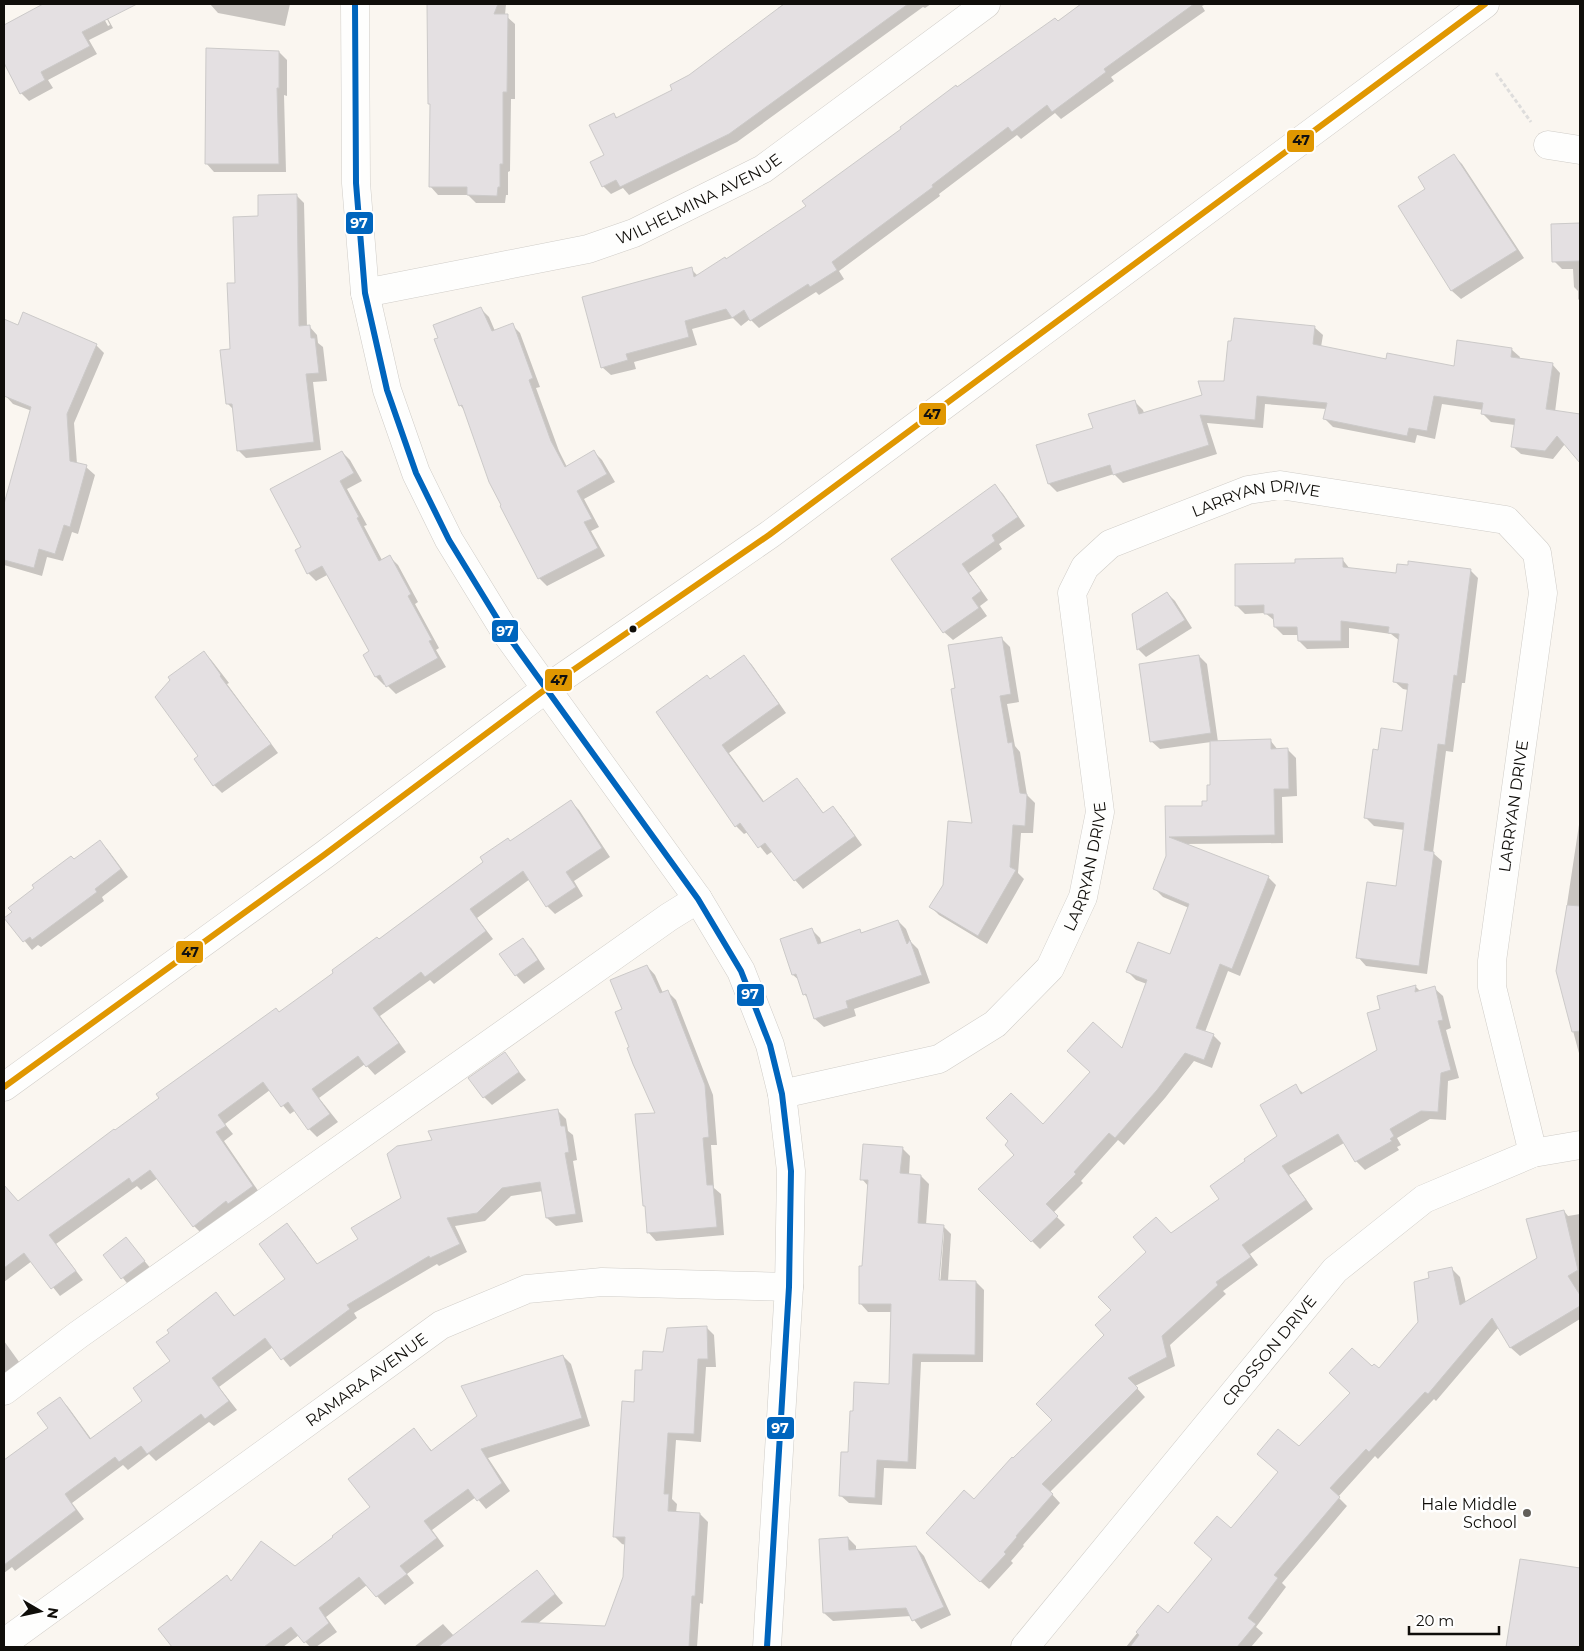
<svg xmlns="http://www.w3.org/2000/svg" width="1584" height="1651" font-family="Montserrat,sans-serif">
  <rect width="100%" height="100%" fill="#faf6f0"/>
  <g fill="#0003" fill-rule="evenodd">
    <polygon points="45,4 96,4 108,26 110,25 99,4 100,4 113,28 89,40 97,54 48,80 53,88 29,101 21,93 4,61 4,26"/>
    <polygon points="210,4 290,4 285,26 218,13"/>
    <polygon points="428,4 506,4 505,15 515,24 515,99 511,99 510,171 508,172 508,195 506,195 505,203 476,203 468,195 438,195 430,186 431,105"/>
    <polygon points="784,4 931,4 925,8 923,7 737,142 629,195 623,188 611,194 603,186 605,156 614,115 618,118 674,91 690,76 779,10 778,8"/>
    <polygon points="1083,4 1206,4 1202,6 1205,11 1111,77 1114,81 1061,119 1055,113 1021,139 1017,135 939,194 940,196 839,271 844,279 819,295 816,292 759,328 750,319 741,326 733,318 692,329 697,345 634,362 636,369 611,375 602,367 691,269 698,276 727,260 808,206 958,89"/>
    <polygon points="279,52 287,60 287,96 284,95 286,172 214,172 206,163"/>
    <polygon points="1454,156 1462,164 1524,258 1461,299 1452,291 1400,207 1427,190"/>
    <polygon points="296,195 304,203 307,327 309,326 317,335 318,343 323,347 327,381 313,382 321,450 246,458 238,450 233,409 228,404 236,284 260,218"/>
    <polygon points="1579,224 1580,225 1580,301 1578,299 1578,291 1574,287 1573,269 1562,269 1554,261"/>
    <polygon points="481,309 489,317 495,331 512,325 520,333 540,387 536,388 559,451 567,467 594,452 602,460 615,482 584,499 599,527 591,531 605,556 547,586 539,578 503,506 465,411 460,405"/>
    <polygon points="4,321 19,327 96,345 104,353 74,423 77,464 86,467 95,475 78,534 72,532 63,561 47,557 42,576 4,565 4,509 32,411 13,404 4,394"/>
    <polygon points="1314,327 1323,335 1321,347 1387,360 1455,367 1511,349 1520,357 1519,360 1552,364 1560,373 1555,412 1580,415 1580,461 1565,444 1553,459 1521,454 1512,446 1515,425 1491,422 1482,413 1483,410 1442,404 1435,439 1417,435 1415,443 1333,427 1325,419 1326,409 1265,404 1263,428 1207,423 1217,454 1123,483 1114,474 1057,492 1049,484 1094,429 1134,401 1143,410 1144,413 1203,395"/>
    <polygon points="342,452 350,460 362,481 347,489 367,525 364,526 382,560 389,556 398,565 418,602 415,604 439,648 436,650 446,667 396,694 386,684 384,685 376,677 371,652 329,574 316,581 308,573 302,548"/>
    <polygon points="995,486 1003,494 1025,526 999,544 1002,549 969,573 988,600 980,606 987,616 953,640 944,632 892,559"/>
    <polygon points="1342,559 1350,569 1397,575 1470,570 1478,578 1465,683 1462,683 1453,752 1446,751 1433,853 1442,861 1427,974 1366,966 1358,957 1397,887 1404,830 1374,826 1366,818 1379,751 1403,733 1408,690 1403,689 1394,681 1400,641 1391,634 1349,628 1349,648 1307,649 1299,641 1299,635 1283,635 1275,627 1275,621 1265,613 1245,614 1236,605 1296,565"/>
    <polygon points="1167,593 1175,601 1192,628 1146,657 1138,649 1133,614"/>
    <polygon points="1002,639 1010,647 1019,702 1007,704 1015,746 1020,752 1027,795 1035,803 1033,833 1021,833 1018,873 1024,879 987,944 939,915 931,907 944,885 973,824 956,690"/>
    <polygon points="204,652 212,661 229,683 227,684 278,753 222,793 214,785 196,759 200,756"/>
    <polygon points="1199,656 1207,664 1218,742 1270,740 1278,750 1288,750 1296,758 1297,796 1282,797 1283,843 1186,844 1268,877 1276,885 1240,976 1228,971 1205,1032 1213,1035 1221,1043 1212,1068 1194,1061 1165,1098 1124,1145 1118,1140 1081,1181 1083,1183 1053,1213 1065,1225 1040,1249 980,1189 1122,1050 1147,984 1136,980 1128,972 1170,956 1189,908 1163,897 1155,889 1168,856 1167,807 1203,807 1209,802 1212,786 1211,742 1160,749 1151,741"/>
    <polygon points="744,657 752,665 786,713 729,753 765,803 796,779 805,788 824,814 833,807 841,816 862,845 803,889 795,880 773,851 767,855 748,832 744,834 736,826 657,712 711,681"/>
    <polygon points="571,802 579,810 610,857 574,881 583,896 555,914 547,906 530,879 477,918 493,939 434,984 430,980 380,1016 406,1052 375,1075 365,1064 319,1098 338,1122 317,1137 309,1129 296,1110 290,1114 270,1090 225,1124 233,1134 224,1141 261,1195 202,1234 194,1226 158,1178 141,1190 137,1186 56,1244 83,1280 60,1296 32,1261 4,1282 4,1210 16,1201 18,1203 280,1013 510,842"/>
    <polygon points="1580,818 1580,1057 1557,971"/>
    <polygon points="100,842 108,850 128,877 102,897 104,901 41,947 38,945 32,950 6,918"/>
    <polygon points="898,921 906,929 911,942 918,949 930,983 854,1009 856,1016 824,1027 815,1019 809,999 804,994 800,981 793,975 812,930 820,938 822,944 859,931 862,934"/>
    <polygon points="522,940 531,948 545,969 524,984 516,975"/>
    <polygon points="647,966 655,975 663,993 667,991 676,1000 713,1095 717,1145 711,1145 714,1188 721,1194 724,1235 656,1241 648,1232 646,1208 644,1205 656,1114 631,1047 624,1010"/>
    <polygon points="1416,987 1420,991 1434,988 1443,996 1451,1028 1446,1030 1459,1078 1448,1081 1446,1120 1430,1119 1397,1138 1401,1145 1397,1147 1399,1150 1365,1170 1356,1161 1344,1143 1289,1175 1313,1209 1250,1254 1258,1265 1223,1291 1226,1294 1170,1345 1175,1366 1135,1386 1145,1397 1050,1492 1060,1503 1023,1545 1024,1546 1011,1561 1013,1563 989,1589 935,1541 1054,1420 1106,1335 1112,1310 1171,1235 1221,1200 1279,1136 1295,1086 1304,1094 1379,1051 1382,1010"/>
    <polygon points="504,1054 526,1080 492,1105 484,1097"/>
    <polygon points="558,1111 566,1119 568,1131 573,1135 577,1160 573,1161 583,1222 556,1226 547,1218 543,1191 511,1196 485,1221 455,1226 467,1252 439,1266 437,1264 354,1313 357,1318 290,1367 273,1347 219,1387 237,1410 214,1426 209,1422 156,1461 149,1454 128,1470 123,1465 72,1503 84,1519 15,1571 12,1567 4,1573 4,1461 49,1428 60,1399 68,1407 92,1440 144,1402 216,1294 235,1316 286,1279 287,1225 295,1233 318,1265 360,1240 402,1199 434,1141"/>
    <path d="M902,1148l8,8 -1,19 12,1 8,8 -3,41 17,1 8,8 -3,47 28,1 8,8 -1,72h-62l-5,107 -32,-1 -2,37 -33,-2 -9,-8 9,-41 41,-69 2,-73h-24l-8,-9 9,-116 -7,-8zM942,1232h2l-4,54h-2z"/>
    <polygon points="1564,1211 1568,1216 1580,1214 1580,1319 1520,1356 1511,1348 1499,1327 1436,1401 1434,1399 1378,1459 1375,1456 1338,1497 1347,1506 1282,1583 1286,1587 1256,1627 1263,1633 1251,1647 1239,1647 1224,1635 1215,1647 1126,1647 1158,1607 1169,1614 1214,1560 1232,1530 1299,1448 1351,1393 1372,1368 1380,1370 1420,1322 1431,1279 1452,1269 1460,1277 1466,1303 1538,1259"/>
    <polygon points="126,1239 152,1270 130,1287 105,1255"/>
    <polygon points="706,1327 714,1335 716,1367 706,1367 701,1442 676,1440 672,1499 677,1504 676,1513 700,1514 708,1522 703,1604 700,1603 697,1647 591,1647 591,1645 587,1647 414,1647 443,1624 454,1636 537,1572 563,1603 537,1624 606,1627 624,1578 626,1545 622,1544 614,1536 635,1404 643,1371 664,1353"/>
    <polygon points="4,1341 22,1366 4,1379"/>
    <polygon points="563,1356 571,1364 590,1426 488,1458 510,1491 486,1509 476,1497 432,1530 444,1546 407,1574 414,1583 385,1605 367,1585 326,1617 337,1632 316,1647 310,1647 299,1635 283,1647 173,1647 159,1629 232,1582 295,1568 372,1507 414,1430 432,1451"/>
    <polygon points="848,1538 856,1546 856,1551 916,1547 924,1556 951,1615 921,1629 911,1616 833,1621 824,1613"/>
    <polygon points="1521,1560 1580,1569 1580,1647 1508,1647"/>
  </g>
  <g fill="#e4e0e2" stroke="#cccac9">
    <polygon points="43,4 137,4 82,32 90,46 41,72 45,80 20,94 4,63 4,25"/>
    <polygon points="427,4 498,4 494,14 508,14 507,92 503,92 503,164 500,164 500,187 498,187 497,196 467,195 467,187 429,187 430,104 428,104"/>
    <polygon points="784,4 908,4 729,134 620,187 616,180 602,187 590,162 604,155 589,125 614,113 616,118 672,90 670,85 689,75"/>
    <polygon points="1081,4 1194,4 1104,69 1106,72 1052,112 1047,105 1012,132 1008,127 932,185 933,187 832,262 837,270 810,287 808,284 750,321 744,310 732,318 726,309 685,321 689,337 626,354 628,360 601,368 582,297 692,267 694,277 725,257 726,259 806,206 802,201 901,129 900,127 956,85 957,87 1055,18 1058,21"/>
    <polygon points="206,48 279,51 279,88 277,88 279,164 205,164"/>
    <polygon points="1454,154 1517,250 1451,291 1398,206 1425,189 1418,177"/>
    <polygon points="297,194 299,326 310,325 311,338 315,338 319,373 306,374 314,442 237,451 232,404 226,404 220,350 230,349 227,283 235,283 233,217 258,216 258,195"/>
    <polygon points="1580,223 1580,261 1552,262 1551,224"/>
    <polygon points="481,307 492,331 513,323 533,378 529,380 551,441 565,467 594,450 607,474 577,491 592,519 584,522 598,548 538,579 500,506 501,505 489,482 462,405 459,406 434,339 438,338 433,325"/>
    <polygon points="23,312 97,344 67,414 70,461 87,465 70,527 64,525 55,554 39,549 34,568 4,560 4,504 31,407 4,396 4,319 18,325"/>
    <polygon points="1234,318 1315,326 1313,344 1386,359 1387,353 1454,366 1457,340 1512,348 1511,357 1553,363 1546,409 1580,414 1580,463 1557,436 1545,451 1511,447 1515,419 1481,414 1483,403 1434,396 1427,431 1409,428 1407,436 1323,419 1327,403 1257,396 1255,420 1200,415 1209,445 1113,475 1110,465 1048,484 1036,445 1093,428 1088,414 1135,400 1139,414 1202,395 1198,381 1224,381 1228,341 1231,341"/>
    <polygon points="342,451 354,473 340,481 359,517 357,518 379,561 390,555 411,594 408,596 432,640 429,641 438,658 386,687 380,675 375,677 363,655 369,651 322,566 307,574 295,550 301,547 270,489"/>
    <polygon points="995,484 1018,517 992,535 995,541 962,564 981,591 972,598 979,608 943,633 891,559"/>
    <polygon points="1343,558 1343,567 1396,573 1397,564 1408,565 1408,561 1471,569 1457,676 1454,675 1445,745 1438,744 1424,850 1434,852 1419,966 1356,958 1367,882 1396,886 1404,823 1364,818 1373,749 1378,750 1381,728 1402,731 1408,684 1393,682 1399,634 1388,633 1389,627 1341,621 1341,641 1298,641 1297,627 1274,627 1273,614 1264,614 1264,605 1235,606 1235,564 1295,563 1295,559"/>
    <polygon points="1167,592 1185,620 1137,650 1132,614"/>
    <polygon points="1002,637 1011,694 1000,696 1008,743 1012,742 1020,793 1027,794 1025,826 1013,825 1010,867 1016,870 978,936 929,907 943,885 948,821 972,823 951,689 955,688 948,645"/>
    <polygon points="204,651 221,675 220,676 271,744 213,786 194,759 198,756 155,697 170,680 168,677"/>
    <polygon points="744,655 779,704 722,745 763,802 797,778 823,813 833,806 855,836 794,881 765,843 758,848 740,823 735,827 656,712 707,675 710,679"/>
    <polygon points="1199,655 1211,733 1150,742 1139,664"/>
    <polygon points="1271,739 1271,749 1288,748 1289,789 1274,789 1275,835 1169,837 1269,876 1232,969 1220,964 1196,1028 1214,1034 1204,1060 1185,1053 1157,1090 1115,1138 1109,1133 1074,1172 1076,1174 1046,1204 1058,1216 1031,1242 978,1189 1014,1155 1005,1145 1008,1141 986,1118 1011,1093 1043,1124 1090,1072 1067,1051 1093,1022 1122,1048 1147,980 1126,972 1138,942 1170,954 1189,904 1153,889 1166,856 1165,806 1202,806 1202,801 1207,801 1207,785 1210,785 1210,741"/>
    <polygon points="571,800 602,848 566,872 576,887 546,907 523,871 470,909 486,931 425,977 421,972 373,1008 399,1043 366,1067 358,1056 312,1089 330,1114 308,1130 288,1102 281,1107 263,1082 218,1115 226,1126 216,1132 253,1186 228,1204 226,1201 193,1227 150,1170 132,1183 129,1178 49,1235 76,1271 51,1289 24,1253 4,1268 4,1185 18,1201 114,1129 115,1130 159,1098 156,1094 276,1008 279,1012 333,973 332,970 377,937 379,939 483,862 480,857 508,838 510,841"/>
    <polygon points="100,840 121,869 95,889 97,892 32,940 30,937 23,942 4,918 12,912 8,908 34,888 32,885 71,856 74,859"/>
    <polygon points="1567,905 1580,906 1580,1031 1572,1032 1556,971"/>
    <polygon points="898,920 907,944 910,940 922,975 846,1001 848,1008 814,1019 806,994 803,995 796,974 792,975 780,939 812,928 818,944 860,929 861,933"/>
    <polygon points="523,938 538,960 515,976 499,954"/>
    <polygon points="647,965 660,993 668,990 705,1085 709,1137 703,1138 707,1185 713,1185 717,1227 647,1233 645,1206 643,1206 635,1114 655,1113 633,1064 627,1048 629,1047 615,1012 622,1009 610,980"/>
    <polygon points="1416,985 1415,992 1435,986 1443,1020 1438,1021 1451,1070 1441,1073 1438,1112 1421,1111 1390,1129 1394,1136 1390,1139 1392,1141 1355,1162 1338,1134 1282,1166 1306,1200 1242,1245 1251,1257 1216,1282 1218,1285 1162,1336 1167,1357 1128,1378 1138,1388 1042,1484 1053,1494 1016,1536 1017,1537 1004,1552 1006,1554 980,1582 926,1533 964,1490 974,1499 1012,1457 1013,1458 1052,1420 1036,1404 1104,1335 1095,1325 1111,1310 1098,1297 1146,1252 1133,1237 1156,1217 1171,1233 1219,1199 1210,1186 1245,1161 1244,1159 1277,1136 1260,1105 1296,1084 1301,1094 1377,1050 1367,1013 1380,1009 1377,996"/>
    <polygon points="505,1052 519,1072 483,1098 468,1078"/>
    <polygon points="558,1109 561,1126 565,1126 569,1152 565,1153 576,1214 546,1218 540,1182 502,1188 477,1213 447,1218 460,1244 430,1258 429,1256 347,1305 350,1309 281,1360 265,1338 212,1378 229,1401 205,1419 201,1414 147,1454 141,1446 119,1462 115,1457 65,1494 76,1510 4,1565 4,1460 48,1428 37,1413 60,1397 90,1439 142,1401 133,1388 170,1361 156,1342 169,1333 167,1330 216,1292 234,1316 285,1279 259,1244 287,1223 317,1264 358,1239 351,1228 401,1198 387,1154 397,1146 432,1140 428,1131"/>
    <polygon points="863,1144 903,1147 900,1173 921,1175 918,1223 944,1225 939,1280 976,1281 975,1355 913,1354 908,1462 877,1460 875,1498 839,1496 841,1452 848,1452 850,1411 853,1411 854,1382 889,1384 891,1304 859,1304 859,1266 862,1266 868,1180 860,1180"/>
    <polygon points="1564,1210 1578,1270 1568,1276 1580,1295 1580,1306 1510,1348 1492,1318 1428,1394 1425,1392 1369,1452 1366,1449 1330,1488 1340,1497 1274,1575 1278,1578 1248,1618 1256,1624 1237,1647 1130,1647 1139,1635 1136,1632 1158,1605 1168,1613 1212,1559 1194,1543 1217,1516 1231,1528 1278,1472 1257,1454 1278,1429 1299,1446 1350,1393 1329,1373 1352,1348 1372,1366 1374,1364 1379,1368 1418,1322 1414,1282 1429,1278 1428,1272 1452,1267 1460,1305 1537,1258 1526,1219"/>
    <polygon points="126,1237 145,1261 121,1279 103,1255"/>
    <polygon points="707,1326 708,1359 698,1359 694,1434 668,1433 664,1494 669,1494 668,1511 700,1513 695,1596 692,1596 689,1647 438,1647 537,1570 555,1594 521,1622 605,1626 623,1577 625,1537 613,1537 622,1401 634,1402 635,1370 642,1370 643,1351 663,1352 667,1328"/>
    <polygon points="563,1355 582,1418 481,1449 502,1483 477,1501 468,1489 424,1521 437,1538 400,1566 407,1574 376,1597 359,1577 319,1608 329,1623 304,1643 291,1627 264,1647 172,1647 158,1629 227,1575 231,1581 261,1541 295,1566 333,1537 332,1536 370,1507 348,1479 414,1428 431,1451 477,1416 461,1386"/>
    <polygon points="848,1537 849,1550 916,1546 944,1607 912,1621 906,1608 823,1613 819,1539"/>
    <polygon points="1520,1559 1580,1568 1580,1647 1506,1647"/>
  </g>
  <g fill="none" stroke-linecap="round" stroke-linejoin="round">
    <defs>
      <g id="minor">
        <polyline points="355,4 356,183 365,293 387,390 416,473 449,540 506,633 698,899 741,971 770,1045 782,1094 791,1171 789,1287 767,1647"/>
        <polyline points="1548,145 1580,150"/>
        <path id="s1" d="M365,293l223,-44 46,-16 129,-64 223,-165"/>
        <path id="s2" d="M782,1094l157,-35 56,-35 55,-56 33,-71 17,-85 -28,-219 13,-26 25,-23 138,-54 32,-5 226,35 31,33 6,40 -51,368v26l41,166"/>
        <polyline points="4,1391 78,1335 669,917 698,899"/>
        <path id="s3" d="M4,1643l437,-318 86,-36 75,-7 187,5"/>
        <path id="s4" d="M1025,1647l310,-377 89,-71 109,-46 47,-8"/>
      </g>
      <polyline id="major" points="4,1087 324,855 547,688 769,535 1485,4"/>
    </defs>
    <use href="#minor" stroke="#d0cdc8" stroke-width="29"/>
    <use href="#major" stroke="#d0cdc8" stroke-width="29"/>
    <polyline stroke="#dedddc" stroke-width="3" stroke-dasharray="4 2.5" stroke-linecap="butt" points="1496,73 1531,122"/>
    <use href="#minor" stroke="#fefefd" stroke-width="28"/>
    <use href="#major" stroke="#fefefd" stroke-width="28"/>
    <defs>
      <polyline id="bus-1" points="355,4 356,183 365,293 387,390 416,473 449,540 506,633 698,899 741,971 770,1045 782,1094 791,1171 789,1287 767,1647"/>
      <polyline id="bus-2" points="4,1087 324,855 547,688 769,535 1485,4"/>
    </defs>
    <use href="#bus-1" stroke="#fff" stroke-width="10"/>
    <use href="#bus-2" stroke="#fff" stroke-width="10"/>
    <use href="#bus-1" stroke="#0065bd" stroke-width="6"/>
    <use href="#bus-2" stroke="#e09701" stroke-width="6"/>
  </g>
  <circle fill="#100e0a" stroke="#fff" stroke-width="2" cx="633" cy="629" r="4.5"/>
  <circle fill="#625f5a" stroke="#fff" stroke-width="2" cx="1527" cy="1513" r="5"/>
  <g text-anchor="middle" stroke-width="5" stroke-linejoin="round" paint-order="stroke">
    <g font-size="16" fill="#100e0a" stroke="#fff">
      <text dy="6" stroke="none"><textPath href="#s1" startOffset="349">WILHELMINA AVENUE</textPath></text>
      <text dy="6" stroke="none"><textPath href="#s2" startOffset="909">LARRYAN DRIVE</textPath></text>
      <text transform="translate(1513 806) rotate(-82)" y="6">LARRYAN DRIVE</text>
      <text dy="6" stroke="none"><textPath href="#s2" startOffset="414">LARRYAN DRIVE</textPath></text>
      <text dy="6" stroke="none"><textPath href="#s4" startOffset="384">CROSSON DRIVE</textPath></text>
      <text dy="6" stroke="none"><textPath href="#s3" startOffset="448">RAMARA AVENUE</textPath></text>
    </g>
    <g font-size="16" fill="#100e0a" stroke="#fff" text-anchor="end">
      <text x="1517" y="1510">Hale Middle<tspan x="1517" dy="18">School</tspan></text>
    </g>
  </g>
  <g stroke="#fff" stroke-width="2">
    <rect x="1286" y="129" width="29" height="24" rx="5" fill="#e09701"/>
    <rect x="345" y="211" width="29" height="24" rx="5" fill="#0065bd"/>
    <rect x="918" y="402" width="29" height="24" rx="5" fill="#e09701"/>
    <rect x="491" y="619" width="28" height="24" rx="5" fill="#0065bd"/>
    <rect x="544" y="668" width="29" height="24" rx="5" fill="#e09701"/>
    <rect x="175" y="940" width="29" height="24" rx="5" fill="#e09701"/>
    <rect x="736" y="983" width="29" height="24" rx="5" fill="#0065bd"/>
    <rect x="766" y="1416" width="29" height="24" rx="5" fill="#0065bd"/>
  </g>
  <g font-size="14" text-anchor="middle" font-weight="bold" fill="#fff">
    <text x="359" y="228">97</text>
    <text x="505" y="636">97</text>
    <text x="750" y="999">97</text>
    <text x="780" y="1433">97</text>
  </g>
  <g font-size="14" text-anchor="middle" font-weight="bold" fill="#111">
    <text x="1301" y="145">47</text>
    <text x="932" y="419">47</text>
    <text x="559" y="685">47</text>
    <text x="190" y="957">47</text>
  </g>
  <rect width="1584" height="1651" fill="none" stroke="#100e0a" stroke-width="10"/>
  <g transform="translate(40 1611) rotate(99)" stroke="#ffffff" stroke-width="4" paint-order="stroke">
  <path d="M0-4L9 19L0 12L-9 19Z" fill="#100e0a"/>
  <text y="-8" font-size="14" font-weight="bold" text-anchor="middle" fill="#100e0a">N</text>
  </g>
  <path d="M1409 1626v8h90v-8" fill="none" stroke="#100e0a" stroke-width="2.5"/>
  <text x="1416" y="1626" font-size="15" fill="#100e0a" stroke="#ffffff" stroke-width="4" paint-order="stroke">20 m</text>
</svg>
